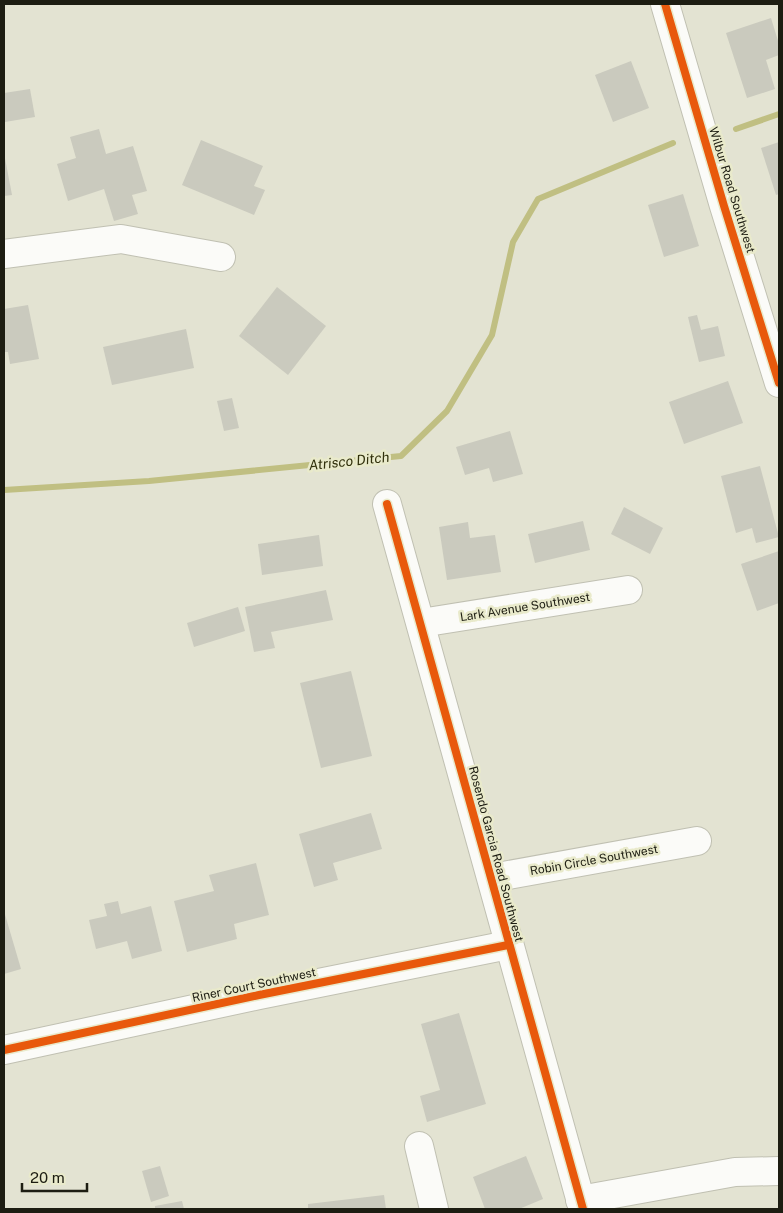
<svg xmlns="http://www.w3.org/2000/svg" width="783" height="1213" font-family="'Public Sans',sans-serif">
  <rect width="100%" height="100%" fill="#e3e3d2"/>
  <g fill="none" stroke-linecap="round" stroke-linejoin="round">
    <g stroke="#c0bf82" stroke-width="6">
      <polyline points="736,129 779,114"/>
      <polyline points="4,490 149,481 401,456 447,411 492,335 513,242 538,199 673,143"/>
    </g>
  </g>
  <g fill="#cacabe">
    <polygon points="771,18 779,44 779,55 766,60 775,89 747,98 726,33"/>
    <polygon points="631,61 649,108 613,122 595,75"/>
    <polygon points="30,89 35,117 5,122 4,93"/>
    <polygon points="99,129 106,154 133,146 147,191 132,195 138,214 114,221 104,189 68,201 57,164 76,158 70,137"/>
    <polygon points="201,140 263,166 254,186 265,190 254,215 182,185"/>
    <polygon points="779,142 779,194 776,195 761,148"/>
    <polygon points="4,153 12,195 4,196"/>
    <polygon points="683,194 699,246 664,257 648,205"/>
    <polygon points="277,287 326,326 288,375 239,336"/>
    <polygon points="28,305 39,359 10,364 8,352 4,352 4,309"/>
    <polygon points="697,315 701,330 718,326 725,356 699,362 688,317"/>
    <polygon points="186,329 194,368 112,385 103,347"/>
    <polygon points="728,381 743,423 684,444 669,402"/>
    <polygon points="232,398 239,428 224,431 217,401"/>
    <polygon points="510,431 523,474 493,482 489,468 465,475 456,447"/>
    <polygon points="760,466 779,537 756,543 752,528 736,533 721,476"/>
    <polygon points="624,507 663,528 650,554 611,534"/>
    <polygon points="583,521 590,550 535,563 528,534"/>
    <polygon points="468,522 470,538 495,535 501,572 447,580 439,527"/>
    <polygon points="319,535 323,566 262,575 258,544"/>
    <polygon points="779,551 779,603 757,611 741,564"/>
    <polygon points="326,590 333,620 271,632 275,648 254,652 245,607"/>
    <polygon points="238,607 245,631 194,647 187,623"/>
    <polygon points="351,671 372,756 321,768 300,683"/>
    <polygon points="371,813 382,849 333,863 338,880 314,887 299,834"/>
    <polygon points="256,863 269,915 234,924 237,939 187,952 174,901 214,891 209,875"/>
    <polygon points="118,901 121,914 151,906 162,951 132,959 127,941 96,949 89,920 107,916 104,904"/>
    <polygon points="4,911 21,969 4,974"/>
    <polygon points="459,1013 486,1104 427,1122 420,1096 440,1090 421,1024"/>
    <polygon points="526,1156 543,1199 519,1209 485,1209 473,1177"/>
    <polygon points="160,1166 169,1196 151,1202 142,1171"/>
    <polygon points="384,1195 386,1209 308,1209 308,1204"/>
    <polygon points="182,1201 184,1209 155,1209 155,1206"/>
  </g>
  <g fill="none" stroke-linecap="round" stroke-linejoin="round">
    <defs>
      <g id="minor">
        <polyline points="665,4 724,206 779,383"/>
        <polyline points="4,254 121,239 221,257"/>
        <polyline points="387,504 583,1209"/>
        <polyline points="421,623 628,590"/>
        <polyline points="492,878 697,841"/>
        <polyline points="4,1050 259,995 508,945"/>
        <polyline points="419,1146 434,1209"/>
        <polyline points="580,1200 735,1172 779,1171"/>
      </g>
    </defs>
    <use href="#minor" stroke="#c0c0b2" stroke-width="30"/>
    <use href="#minor" stroke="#fbfbf8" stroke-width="28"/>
    <defs>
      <g id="cycleway">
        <polyline points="665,4 724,206 779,383"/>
        <polyline points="387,504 583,1209"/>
        <polyline points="4,1050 259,995 508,945"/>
      </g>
    </defs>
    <use href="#cycleway" stroke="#e9eacb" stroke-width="11"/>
    <use href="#cycleway" stroke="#e8590c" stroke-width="8"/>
  </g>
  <g text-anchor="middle" stroke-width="5" stroke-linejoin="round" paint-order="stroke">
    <g font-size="12" fill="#1d1d12" stroke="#e9eacb">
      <text transform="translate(732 190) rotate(73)" y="4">Wilbur Road Southwest</text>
      <text transform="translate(525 607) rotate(-9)" y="4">Lark Avenue Southwest</text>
      <text transform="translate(496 854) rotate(75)" y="4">Rosendo Garcia Road Southwest</text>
      <text transform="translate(594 860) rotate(-10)" y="4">Robin Circle Southwest</text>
      <text transform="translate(254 985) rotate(-12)" y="4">Riner Court Southwest</text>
    </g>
    <g font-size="14" font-style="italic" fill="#31300c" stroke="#e9eacb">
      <text transform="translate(349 461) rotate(-6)" y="5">Atrisco Ditch</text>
    </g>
  </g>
  <rect width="783" height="1213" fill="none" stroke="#1d1d12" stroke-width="10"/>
  <path d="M22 1183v8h65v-8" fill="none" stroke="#1d1d12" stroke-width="2.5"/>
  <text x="30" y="1183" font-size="15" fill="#1d1d12" stroke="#e9eacb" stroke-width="4" paint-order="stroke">20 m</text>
</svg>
